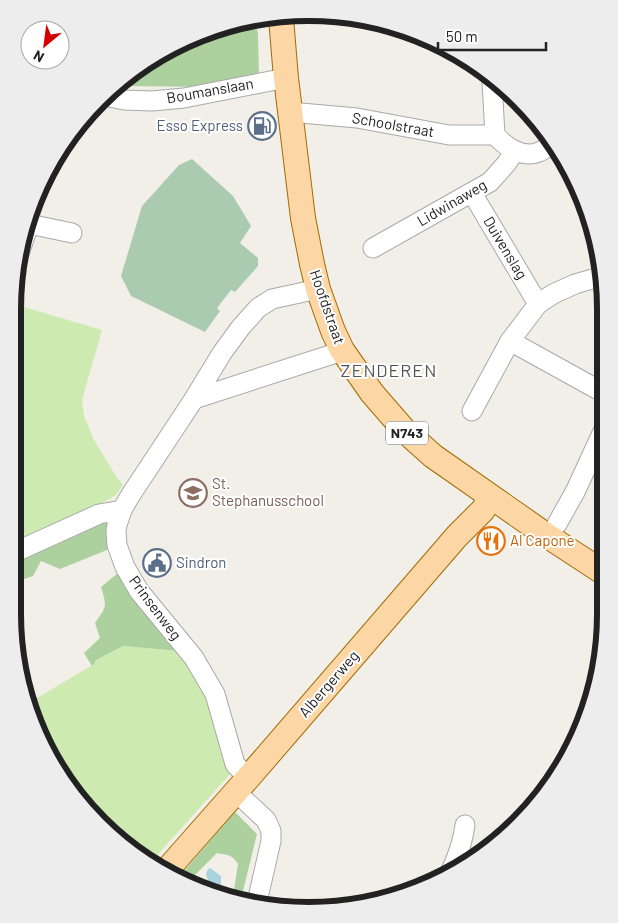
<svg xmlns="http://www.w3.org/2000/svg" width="618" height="923" font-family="Barlow,sans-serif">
  <rect width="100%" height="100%" fill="#f2efe9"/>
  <g fill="#cdebb0">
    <polygon points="17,305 102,330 82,400 84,416 94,440 117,478 123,485 116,495 104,502 14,544"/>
    <polygon points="123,646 179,651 202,683 214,714 230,774 151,862 128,849 63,779 28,709 27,704 94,664 96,660"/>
  </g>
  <g fill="#add19e">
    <polygon points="256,23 258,34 259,76 222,87 120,86 195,35"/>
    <polygon points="107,519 107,550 60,569 41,561 33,576 13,583 13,562"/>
    <path d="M118,573l4,8 57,70 -56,-5 -27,14 -2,4 -2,2 -8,-13 16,-15 -5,-15c12,-17 12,-16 6,-36z"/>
    <path d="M235,812l22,22 -16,65 -8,-2 5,-33c-6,-10 -11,-9 -21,-11l-30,30 -9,-5z"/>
  </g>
  <polygon fill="#aacbaf" points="192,159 233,196 251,226 240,243 258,258 258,266 235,292 231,290 217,308 220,311 205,332 131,296 121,276 142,206 179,165"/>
  <polygon fill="#aad3df" points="210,868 221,876 221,888 218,893 202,889 205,888 208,881 206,874 208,869"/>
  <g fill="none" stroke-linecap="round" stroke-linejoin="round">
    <defs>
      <g id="minor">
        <path d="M492,82l3,53c10,11 27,24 44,17 3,-1 7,-4 11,-6"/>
        <polyline points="104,96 124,100 152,101 184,98 286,78"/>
        <polyline points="291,114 301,113 357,118 449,135 495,135"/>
        <polyline points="472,193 538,304"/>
        <polyline points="30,216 29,224 72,233"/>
        <polyline points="373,248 490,182 506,164 515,151"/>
        <polyline points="19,254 29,224"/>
        <polyline points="510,341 604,393"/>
        <polyline points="194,399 330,355 342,350"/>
        <polyline points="472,411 510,341 538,304 553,294 575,284 599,277"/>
        <polyline points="557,524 575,492 604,429"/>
        <polyline points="13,553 99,514 122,510"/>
        <polyline points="248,778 235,764 215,694 194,658 139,591 125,567 117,545 116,531 117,525 122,510 130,496 194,399 222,353 241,327 258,308 272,299 318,289"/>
        <polyline points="236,792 266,820 271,831 271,841 257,902"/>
        <path d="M450,873c7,-15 13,-31 15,-48"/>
      </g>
      <g id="major">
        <polyline points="281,18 286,78 303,218 312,264 318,289 333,331 342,350 372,393 405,431 433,456 543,533 601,571"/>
        <polyline points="166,871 248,778 457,536 483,510 491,497"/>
      </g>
    </defs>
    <use href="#minor" stroke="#a9a9a9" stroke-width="21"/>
    <use href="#major" stroke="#a06b00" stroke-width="26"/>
    <use href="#minor" stroke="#fff" stroke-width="19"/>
    <use href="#major" stroke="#fcd6a4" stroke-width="24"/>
  </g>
  <defs>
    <symbol id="fuel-ring" viewBox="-11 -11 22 22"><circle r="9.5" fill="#fff" stroke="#5c6f8a" stroke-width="1.5"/><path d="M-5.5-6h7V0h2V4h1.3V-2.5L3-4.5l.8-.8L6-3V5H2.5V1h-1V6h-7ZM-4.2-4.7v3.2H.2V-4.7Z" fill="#5c6f8a"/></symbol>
    <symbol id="school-ring" viewBox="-11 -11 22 22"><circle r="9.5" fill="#fff" stroke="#8d6e63" stroke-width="1.5"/><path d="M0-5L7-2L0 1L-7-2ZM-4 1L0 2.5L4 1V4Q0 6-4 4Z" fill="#8d6e63"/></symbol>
    <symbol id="restaurant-ring" viewBox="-11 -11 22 22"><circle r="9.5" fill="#fff" stroke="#e8710a" stroke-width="1.5"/><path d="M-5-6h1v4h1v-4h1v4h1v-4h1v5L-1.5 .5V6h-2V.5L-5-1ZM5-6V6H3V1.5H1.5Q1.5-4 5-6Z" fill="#e8710a"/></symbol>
    <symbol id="civic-ring" viewBox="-11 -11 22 22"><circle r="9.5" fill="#fff" stroke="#5c6f8a" stroke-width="1.5"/><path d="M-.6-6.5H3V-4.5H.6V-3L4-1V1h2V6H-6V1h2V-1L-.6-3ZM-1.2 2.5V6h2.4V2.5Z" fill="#5c6f8a"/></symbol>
  </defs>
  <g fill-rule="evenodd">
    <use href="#fuel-ring" x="246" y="110" width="32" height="32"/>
    <use href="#school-ring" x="177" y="477" width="32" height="32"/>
    <use href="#restaurant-ring" x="475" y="525" width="32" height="32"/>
    <use href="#civic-ring" x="141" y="547" width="32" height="32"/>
  </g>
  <g text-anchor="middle" stroke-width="4" stroke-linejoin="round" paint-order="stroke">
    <rect fill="#fff" stroke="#646464" stroke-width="1" x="386" y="421.5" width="42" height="23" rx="4"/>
    <g font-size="14" font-weight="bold" fill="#222">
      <text x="407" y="438">N743</text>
    </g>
    <g font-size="15" fill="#222" stroke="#fff">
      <text transform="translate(210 91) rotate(-10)" y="5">Boumanslaan</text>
      <text transform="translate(393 125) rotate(10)" y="5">Schoolstraat</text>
      <text transform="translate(452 203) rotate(-30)" y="5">Lidwinaweg</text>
      <text transform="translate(505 248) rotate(59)" y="5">Duivenslag</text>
      <text transform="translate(327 307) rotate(71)" y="5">Hoofdstraat</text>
      <text transform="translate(155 608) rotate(53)" y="5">Prinsenweg</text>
      <text transform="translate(329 684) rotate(-49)" y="5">Albergerweg</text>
    </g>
    <g font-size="15" fill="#4e5e75" stroke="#fff" text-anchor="end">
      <text x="243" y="131">Esso Express</text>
      <text x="176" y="568" text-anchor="start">Sindron</text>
    </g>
    <g font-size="15" fill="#785e54" stroke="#fff" text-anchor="start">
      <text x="212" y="489">St.<tspan x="212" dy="17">Stephanusschool</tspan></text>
    </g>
    <g font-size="15" fill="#c56008" stroke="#fff" text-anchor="start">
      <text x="510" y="546">Al Capone</text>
    </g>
    <g font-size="18" letter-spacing="1" fill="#555" stroke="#fff">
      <text x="389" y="377">ZENDEREN</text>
    </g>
  </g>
  <path d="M0 0H618V923H0ZM309 21H309A288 288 0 0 1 597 309V614A288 288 0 0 1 309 902H309A288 288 0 0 1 21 614V309A288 288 0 0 1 309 21Z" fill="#ededed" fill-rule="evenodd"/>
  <path fill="none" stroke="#222" stroke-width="6" d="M309 21H309A288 288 0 0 1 597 309V614A288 288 0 0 1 309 902H309A288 288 0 0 1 21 614V309A288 288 0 0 1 309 21Z"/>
  <g transform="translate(45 45) rotate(209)"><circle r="24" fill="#ffffff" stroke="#a7a7a7"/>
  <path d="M0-4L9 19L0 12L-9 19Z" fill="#d40000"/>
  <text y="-8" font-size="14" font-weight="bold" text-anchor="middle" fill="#222222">N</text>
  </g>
  <path d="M438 42v8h108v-8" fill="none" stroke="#222222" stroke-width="2.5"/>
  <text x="446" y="42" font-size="15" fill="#222222" stroke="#ffffff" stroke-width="4" paint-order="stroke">50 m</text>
</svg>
